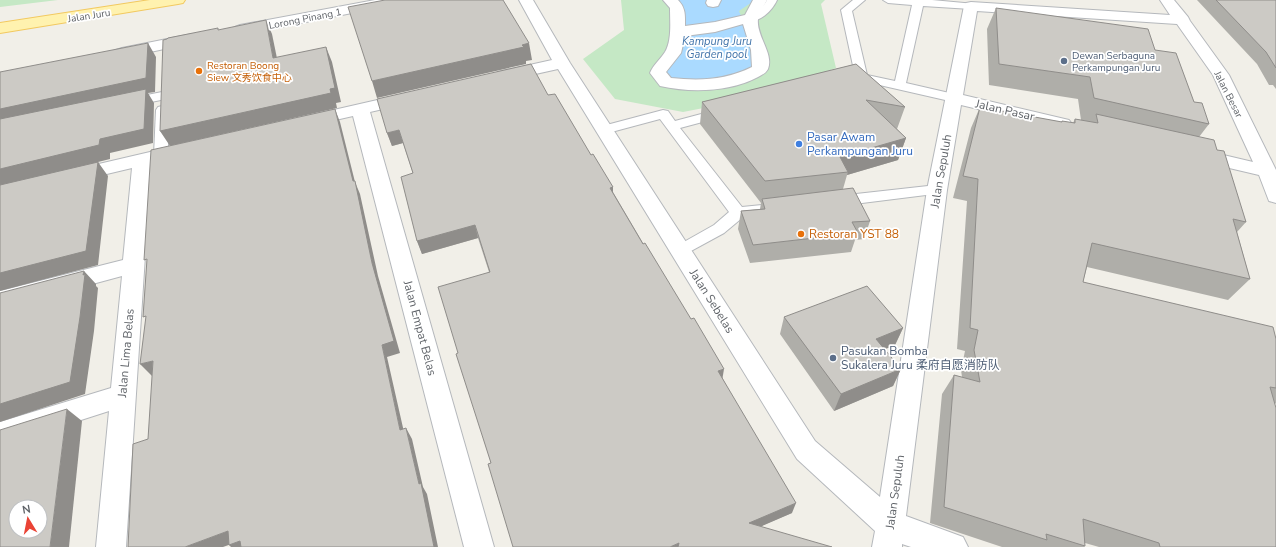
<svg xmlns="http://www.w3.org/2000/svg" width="1276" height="547" font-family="'Nunito Sans','Noto Sans SC',sans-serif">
  <rect width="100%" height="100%" fill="#f1efe8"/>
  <g fill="#c5e8c5">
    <polygon points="0,0 58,0 0,7"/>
    <polygon points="621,0 825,0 821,4 836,68 755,98 683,112 615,99 583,59 624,30"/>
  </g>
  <polygon fill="#aadaff" points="674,0 755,0 739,11 758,58 756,69 723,82 673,79 667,73 665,66 679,56 683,48 683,6"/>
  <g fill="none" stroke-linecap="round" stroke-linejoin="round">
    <defs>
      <g id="service">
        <path d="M767,0h10c-5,11 -18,24 -31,20l-1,-2c7,-8 17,-7 22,-18z"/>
        <polygon points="853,0 865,0 852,11 867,75 895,81 912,5 888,3 883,0 932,0 975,4 976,6 971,9 923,6 906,83 958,95 960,98 958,101 954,102 862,81 853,83 849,82 847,79 849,76 855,75 841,10"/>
        <polygon points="162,92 166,93 168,96 166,99 131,106 127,105 125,102 127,99"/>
        <polygon points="162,106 166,107 168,110 168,155 166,158 161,159 156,158 154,155 156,110 158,107"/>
        <polygon points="720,109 725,110 726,113 725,116 680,128 742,207 762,205 767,206 769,210 767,214 742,218 724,233 680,257 675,255 672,251 675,247 714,225 729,212 660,119 604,134 599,133 597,130 599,127 663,110 668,111 675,121"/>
        <polygon points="937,185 942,187 944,190 942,193 838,206 833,205 831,201 833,197 838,196"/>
      </g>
      <g id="pedestrian">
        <path d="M663,0h15c8,8 7,16 7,26l30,-4 30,-7 8,-15h14c-3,6 -8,12 -9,19 -2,17 16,34 10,50 -2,4 -6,6 -10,8 -28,15 -67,16 -98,9l-10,-13c3,-8 10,-13 15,-21 7,-12 5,-30 5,-44zM743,24l8,26 1,17c-26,13 -52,14 -81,11l-5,-6 15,-19 4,-17 30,-4z"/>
        <polygon points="707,0 721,0 718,6 713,7 708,6 706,3"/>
      </g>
      <g id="minor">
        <polygon points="375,0 405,0 403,3 398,4 240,35 235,33 232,30 235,27 240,25"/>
        <polygon points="519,0 533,0 570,63 815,441 880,497 927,190 964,6 966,3 971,2 1170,15 1160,0 1174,0 1188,17 1190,21 1229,75 1276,170 1276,203 1269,201 1259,175 1191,159 1189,155 1191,151 1198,149 1253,162 1213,75 1177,24 977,11 963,95 1069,120 1072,124 1069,128 1063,129 961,105 947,190 906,516 963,537 968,547 911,547 902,544 902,547 872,547 875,531 797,459 558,69 504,81 498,80 496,76 498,72 552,60"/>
        <polygon points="192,34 197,36 200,39 197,42 122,58 116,56 114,53 116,50 122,48"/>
        <polygon points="408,93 414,94 417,98 414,102 370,112 494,547 464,547 353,116 309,126 303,125 300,121 303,117"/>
        <polygon points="180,145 187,147 189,151 187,155 151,164 126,547 96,547 109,411 0,446 0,422 111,388 122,276 0,309 0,291 123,260 132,168 73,182 66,181 63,176 66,171 73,170"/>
      </g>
      <polygon id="primary" points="150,0 185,0 183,3 178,4 0,33 0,23"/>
    </defs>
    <use href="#service" stroke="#b5b8bc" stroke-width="2"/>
    <use href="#pedestrian" stroke="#b5b8bc" stroke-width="2"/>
    <use href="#minor" stroke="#b5b8bc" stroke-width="2"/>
    <use href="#primary" stroke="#f2c960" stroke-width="2"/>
    <use href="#service" fill="#fff" fill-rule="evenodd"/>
    <use href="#pedestrian" fill="#fff" fill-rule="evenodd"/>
    <use href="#minor" fill="#fff" fill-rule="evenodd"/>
    <use href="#primary" fill="#fff2af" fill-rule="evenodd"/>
  </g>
  <g fill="#afaea9">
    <polygon points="1197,0 1276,0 1276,89 1273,85 1269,85 1257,64"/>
    <polygon points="996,8 1155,50 1209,124 1199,137 1217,150 1246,222 1237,232 1250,279 1228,300 1087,267 1083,282 1276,339 1276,403 1275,404 1276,547 1099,547 1085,543 1085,546 1084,547 1002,547 930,523 942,394 954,375 962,377 961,370 965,351 957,349 967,201 953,198 971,128 980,107 1061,122 1062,121 1073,123 1075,119 1081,120 1078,99 989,85 987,29"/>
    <polygon points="856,64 905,107 897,129 906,138 898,160 847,175 843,189 870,221 864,239 855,240 851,252 750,263 738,229 741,211 760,209 761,203 700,124 702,102"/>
    <polygon points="548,95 591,155 613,187 613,192 723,379 792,513 761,526 491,463 458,353 489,272 478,238 422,254 417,241 413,174 403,143 392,146 387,133"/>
    <polygon points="784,317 903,328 895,345 885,349 901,369 893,386 834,411 780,334"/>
  </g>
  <g fill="#8f8d8a">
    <polygon points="266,20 272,34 280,73 273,58"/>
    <polygon points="148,43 156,57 155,92 148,93 154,103 153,143 110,153 110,159 98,162 108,176 98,265 0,291 0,169 100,139 0,126 0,109"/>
    <polygon points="529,43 532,60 526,61 526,64 377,98 372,81"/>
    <polygon points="326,47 332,62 341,102 336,103 337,108 170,146 160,131"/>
    <polygon points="335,109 340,122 355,182 360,194 378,276 400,353 387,357 406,441 400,430 382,345 372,263"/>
    <polygon points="399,130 403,143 392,146 387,133"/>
    <polygon points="906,138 898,160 847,175 848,172 840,157"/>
    <polygon points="613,187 613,200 610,188"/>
    <polygon points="475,225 478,238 422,254 417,241"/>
    <polygon points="84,271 96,284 96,286 98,288 94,331 85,394 0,422 0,404 83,275"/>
    <polygon points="903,328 895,345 869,356 876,339"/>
    <polygon points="153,361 152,376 140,364"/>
    <polygon points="724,369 722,381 718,371"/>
    <polygon points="901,369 893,386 834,411 841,394"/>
    <polygon points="67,409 82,421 69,547 50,547"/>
    <polygon points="406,428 412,439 423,487 427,494 438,547 434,547 419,484"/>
    <polygon points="796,503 792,513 746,533 749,523"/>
    <polygon points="228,531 240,541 223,547 185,547"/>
    <polygon points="240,541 247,547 231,547 229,545"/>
    <polygon points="679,543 679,547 670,547"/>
  </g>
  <g fill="#cccac5" stroke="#8f8d8a" fill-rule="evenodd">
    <polygon points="385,0 503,0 529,43 522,45 524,47 372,81 348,7"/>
    <polygon points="1216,0 1276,0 1276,68 1266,52"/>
    <polygon points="996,8 1148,29 1155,50 1176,53 1194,102 1202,103 1209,124 1094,98 1090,77 999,64"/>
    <polygon points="266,20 273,58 326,47 335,88 330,89 331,93 160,131 163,40 167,39 168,38 218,28 218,30"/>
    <polygon points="148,43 146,78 0,109 0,72"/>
    <polygon points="531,64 548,95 555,94 591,155 593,154 613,187 610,188 643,244 645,243 691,319 694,318 724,369 718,371 796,503 749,523 832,547 678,547 679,543 670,547 513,547 488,464 491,463 456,354 458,353 438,287 490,272 475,225 417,241 401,177 413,173 399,130 387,133 377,99"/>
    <polygon points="856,64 905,107 866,100 906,138 840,157 848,172 765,181 702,102"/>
    <polygon points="146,89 144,129 100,139 99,145 0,169 0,119"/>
    <polygon points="980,107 1062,122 1062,121 1075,123 1075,119 1098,123 1096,114 1214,140 1217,150 1224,151 1246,222 1233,219 1250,279 1092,243 1083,282 1273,327 1276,339 1276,388 1270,387 1276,408 1276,547 1160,547 1159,543 1083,519 1085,546 1046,534 1047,540 944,507 954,375 980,382 974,350 978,330 970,328 978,179 963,176"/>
    <polygon points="335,109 353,181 355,181 372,263 394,341 382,345 400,430 406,428 419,484 421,483 434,547 241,547 240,541 229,545 228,531 185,547 128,547 133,444 148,439 153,361 140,364 146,316 143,317 147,259 144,260 151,150"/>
    <polygon points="98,162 86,251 0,273 0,185"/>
    <polygon points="853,188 870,221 852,222 858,233 753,245 741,211 765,209 762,199"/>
    <polygon points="84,271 83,275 85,274 80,317 70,382 0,404 0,293"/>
    <polygon points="867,286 903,328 876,339 901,369 841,394 784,317"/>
    <path d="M67,409l-17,138h-50v-117zM16,507h24v24h-24z"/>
  </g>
  <g fill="#5c6f8a" stroke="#fff" stroke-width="1.5">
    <circle cx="1064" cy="61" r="4"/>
    <circle cx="833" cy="358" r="4"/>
  </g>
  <g fill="#e8710a" stroke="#fff" stroke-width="1.5">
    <circle cx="199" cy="71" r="4"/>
    <circle cx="801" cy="234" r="4"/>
  </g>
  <circle fill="#3f7fe0" stroke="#fff" stroke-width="1.5" cx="799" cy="144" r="4"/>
  <g text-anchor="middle" stroke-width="3.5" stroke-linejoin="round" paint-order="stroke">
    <g font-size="10" fill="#5f6368" stroke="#fff">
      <text transform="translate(89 15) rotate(-9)" y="4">Jalan Juru</text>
      <text transform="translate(305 18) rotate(-11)" y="4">Lorong Pinang 1</text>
      <text transform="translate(1229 94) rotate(63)" y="4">Jalan Besar</text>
    </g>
    <g font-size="10" fill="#4e5e75" stroke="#fff" text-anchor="start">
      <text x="1072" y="59">Dewan Serbaguna<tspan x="1072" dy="12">Perkampungan Juru</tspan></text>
    </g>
    <g font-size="10" fill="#c56008" stroke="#fff" text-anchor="start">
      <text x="207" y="69">Restoran Boong<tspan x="207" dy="12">Siew 文秀饮食中心</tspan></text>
    </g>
    <g font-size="11" font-style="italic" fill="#4174aa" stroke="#fff">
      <text x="717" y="45">Kampung Juru<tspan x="717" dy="13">Garden pool</tspan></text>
    </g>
    <g font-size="12" fill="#5f6368" stroke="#fff">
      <text transform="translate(1005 110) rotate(13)" y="4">Jalan Pasar</text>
      <text transform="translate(941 171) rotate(-80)" y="4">Jalan Sepuluh</text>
      <text transform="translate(712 301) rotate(58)" y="4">Jalan Sebelas</text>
      <text transform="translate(420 328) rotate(75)" y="4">Jalan Empat Belas</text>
      <text transform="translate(126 353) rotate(-85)" y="4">Jalan Lima Belas</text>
      <text transform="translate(895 492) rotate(-82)" y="4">Jalan Sepuluh</text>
    </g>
    <g font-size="12" fill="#366cbe" stroke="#fff" text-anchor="start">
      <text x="807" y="141">Pasar Awam<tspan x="807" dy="14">Perkampungan Juru</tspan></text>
    </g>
    <g font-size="12" fill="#c56008" stroke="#fff" text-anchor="start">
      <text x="809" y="238">Restoran YST 88</text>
    </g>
    <g font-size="12" fill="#4e5e75" stroke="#fff" text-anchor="start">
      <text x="841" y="355">Pasukan Bomba<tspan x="841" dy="14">Sukalera Juru 柔府自愿消防队</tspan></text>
    </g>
  </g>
  <g transform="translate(28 519) rotate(350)"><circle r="19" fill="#ffffff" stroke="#bfc1c3"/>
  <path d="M0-3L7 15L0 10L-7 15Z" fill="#ea4335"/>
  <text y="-6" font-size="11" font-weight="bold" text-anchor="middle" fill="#5f6368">N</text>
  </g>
</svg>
